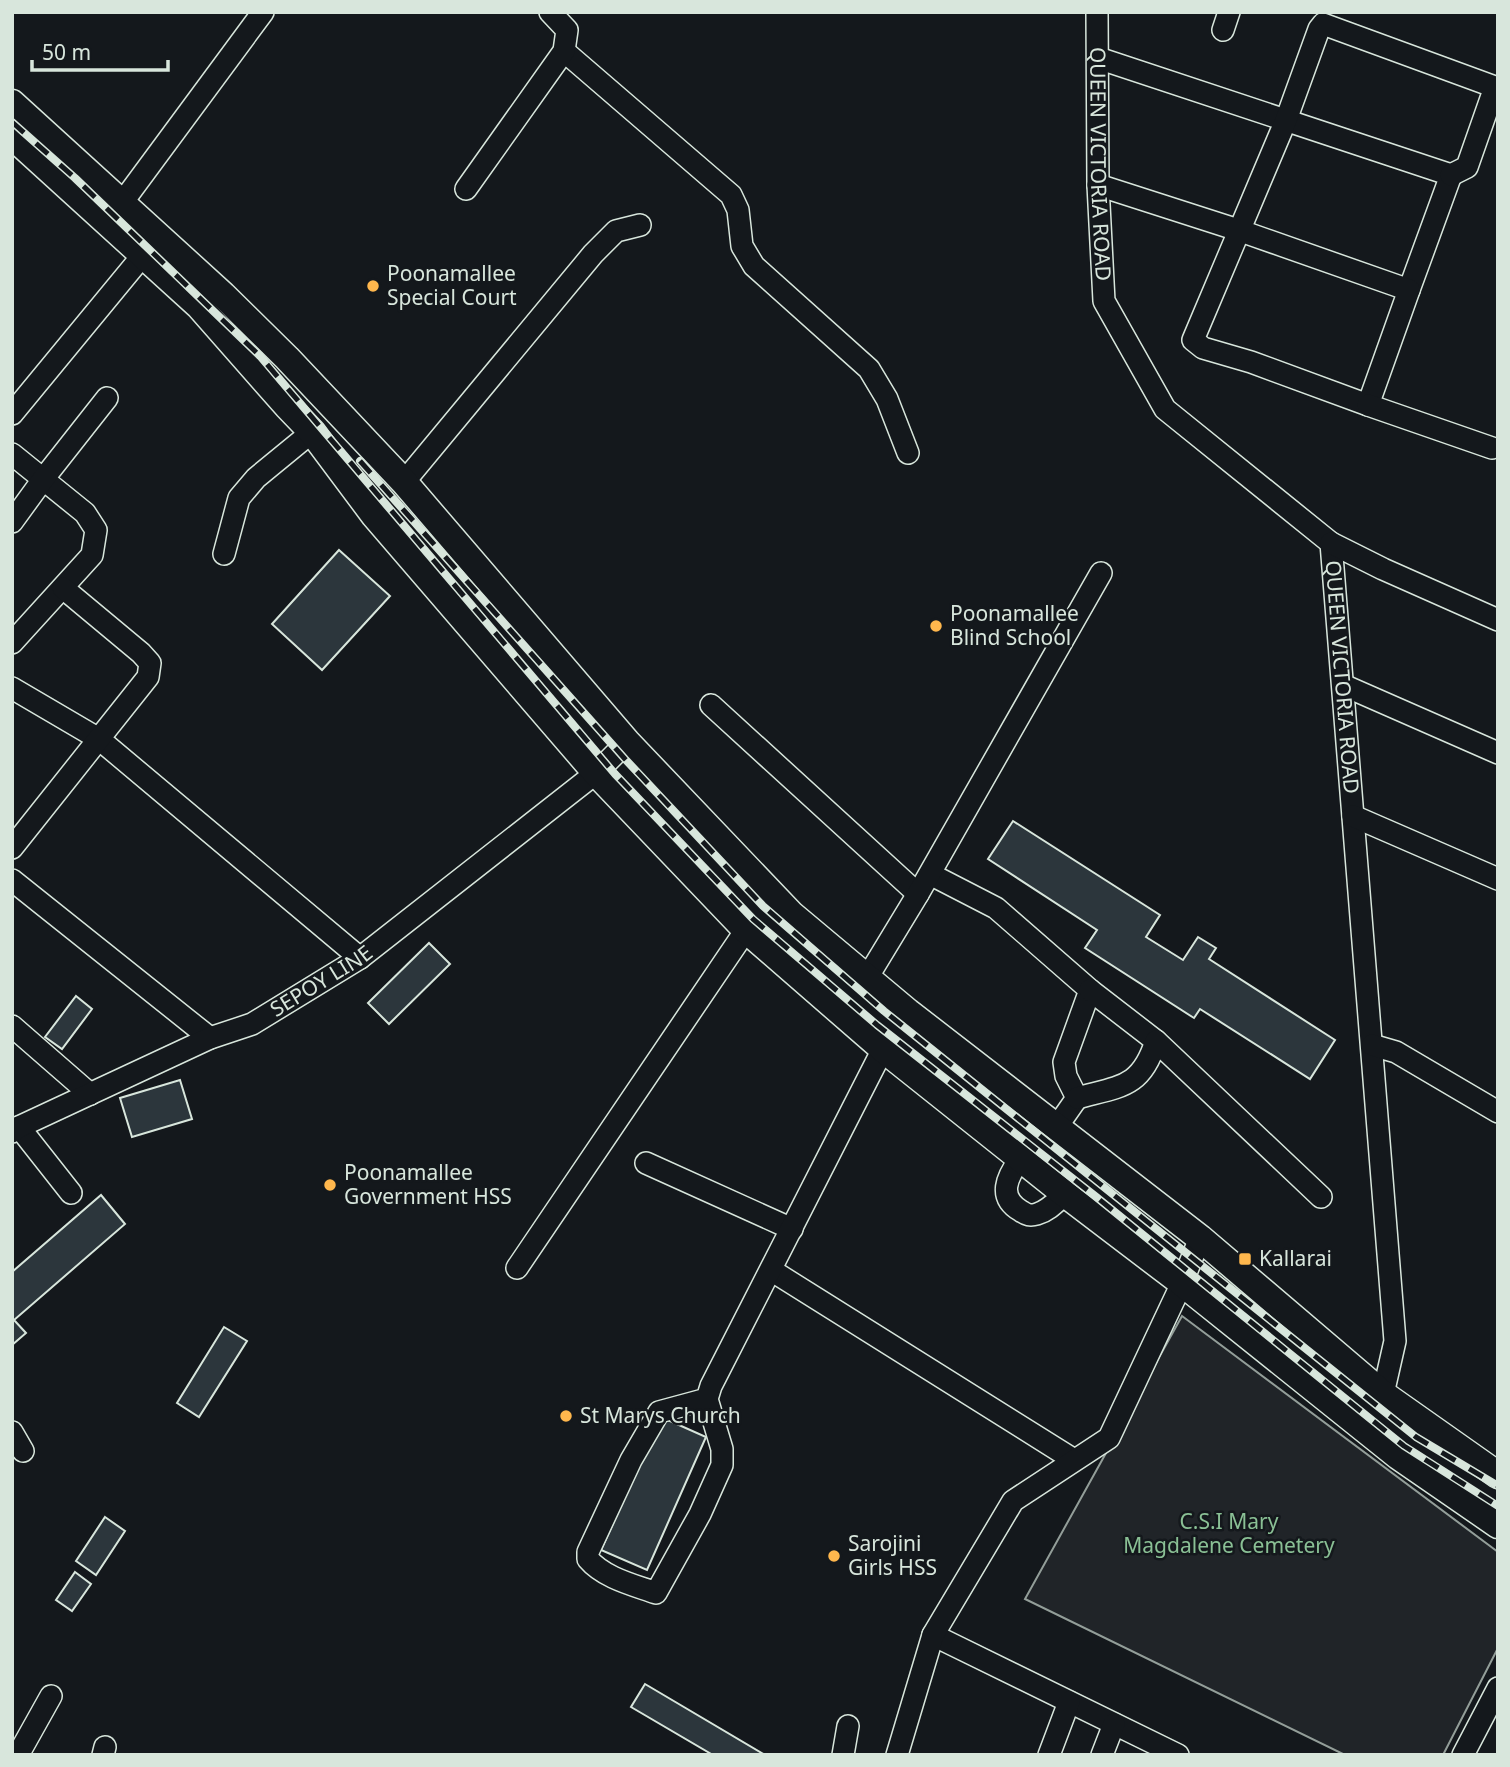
<svg xmlns="http://www.w3.org/2000/svg" width="1510" height="1767" font-family="'Noto Sans',sans-serif">
  <rect width="100%" height="100%" fill="#14181c"/>
  <polygon fill="#202428" stroke="#939e99" stroke-width="2" points="1182,1316 1498,1552 1498,1648 1443,1755 1345,1755 1025,1599"/>
  <g fill="#2c363c" stroke="#d8e6dc" stroke-width="2">
    <polygon points="339,550 390,596 322,670 272,624"/>
    <polygon points="1013,821 1160,915 1146,937 1183,960 1198,937 1216,948 1209,959 1335,1040 1310,1079 1200,1009 1194,1018 1085,948 1097,930 988,859"/>
    <polygon points="429,943 450,964 389,1024 368,1003"/>
    <polygon points="76,996 92,1009 62,1049 45,1037"/>
    <polygon points="180,1080 192,1119 132,1137 120,1098"/>
    <polygon points="101,1195 125,1224 14,1320 26,1333 12,1345 12,1272"/>
    <polygon points="224,1327 247,1341 199,1417 177,1403"/>
    <polygon points="661,1417 706,1437 647,1570 601,1550"/>
    <polygon points="105,1517 125,1531 96,1575 76,1561"/>
    <polygon points="75,1572 91,1584 72,1611 56,1600"/>
    <polygon points="645,1684 765,1755 713,1755 631,1707"/>
  </g>
  <g fill="none" stroke-linecap="round" stroke-linejoin="round">
    <defs>
      <g id="minor">
        <path id="s1" d="M1097,12l1,173 6,116 61,108 166,134 64,798 -12,53"/>
        <polyline points="1223,30 1229,12"/>
        <polyline points="564,51 731,195 738,210 742,246 754,266 869,369 887,399 908,453"/>
        <polyline points="1098,58 1451,175 1409,290"/>
        <polyline points="1098,185 1238,230 1409,290 1368,405 1251,362 1203,348 1193,340 1286,120 1319,29 1323,24 1495,87 1467,167 1451,175"/>
        <polyline points="466,189 564,51 567,30 550,12"/>
        <polyline points="113,215 263,12"/>
        <polyline points="1368,405 1492,448"/>
        <polyline points="12,414 143,255"/>
        <polyline points="12,454 85,513 96,530 92,555 12,643"/>
        <polyline points="404,482 593,254 616,231 640,225"/>
        <polyline points="12,522 44,478 107,398"/>
        <polyline points="1331,543 1383,569 1498,620"/>
        <polyline points="224,554 239,498 256,478 312,432"/>
        <polyline points="1343,685 1498,753"/>
        <polyline points="12,688 99,739 360,958"/>
        <polyline points="711,705 918,894"/>
        <polyline points="1353,816 1498,879"/>
        <polyline points="12,848 148,677 150,663 141,653 63,588"/>
        <polyline points="930,874 996,908 1090,990 1064,1062 1066,1076 1077,1098 1056,1128"/>
        <polyline points="12,880 210,1038"/>
        <polyline points="867,978 918,894 1101,573"/>
        <polyline points="1090,990 1156,1041"/>
        <polyline points="12,1026 90,1094"/>
        <polyline points="1372,1045 1396,1052 1498,1112"/>
        <path d="M1077,1098c44,-12 64,-10 79,-57l165,156"/>
        <polyline points="19,1127 71,1193"/>
        <path id="s2" d="M12,1132l7,-5 191,-89 42,-14 108,-66 236,-185 31,-31"/>
        <path d="M1020,1159c-13,18 -23,38 1,52 6,4 9,5 16,3 11,-3 19,-12 28,-20"/>
        <polyline points="646,1163 792,1229"/>
        <polyline points="517,1268 746,930"/>
        <polyline points="771,1270 1074,1460"/>
        <path d="M707,1399l-48,13 -28,48 -43,92v7c16,19 46,26 68,34l44,-79 22,-49v-16l-15,-50 4,-13 172,-337"/>
        <polyline points="12,1432 23,1451"/>
        <polyline points="933,1635 1178,1755"/>
        <polyline points="18,1755 51,1696"/>
        <polyline points="103,1755 105,1747"/>
        <polyline points="843,1755 848,1726"/>
        <polyline points="897,1755 933,1635 1013,1501 1109,1438 1182,1283 1200,1238"/>
        <polyline points="1049,1755 1069,1702"/>
        <polyline points="1102,1755 1114,1724"/>
        <polyline points="1463,1755 1498,1688"/>
      </g>
      <g id="major">
        <polyline points="12,103 223,295 287,358 404,482 627,742 791,914 908,1012 1200,1238 1383,1394 1498,1475"/>
        <polyline points="12,136 199,306 287,406 312,432 374,515 596,773 746,930 883,1049 1065,1194 1182,1283 1398,1456 1498,1525"/>
      </g>
    </defs>
    <use href="#minor" stroke="#d8e6dc" stroke-width="24"/>
    <use href="#major" stroke="#d8e6dc" stroke-width="29"/>
    <use href="#minor" stroke="#14181c" stroke-width="21"/>
    <use href="#major" stroke="#14181c" stroke-width="26"/>
    <defs>
      <g id="rail">
        <polyline points="12,122 75,178 260,356 615,774 753,919 877,1025 1095,1196 1404,1446 1498,1506"/>
        <polyline points="360,461 625,759 763,906 884,1011 1416,1437 1498,1486"/>
      </g>
    </defs>
    <use href="#rail" stroke="#d8e6dc" stroke-width="8"/>
    <use href="#rail" stroke="#14181c" stroke-width="5" stroke-dasharray="16" stroke-linecap="butt"/>
  </g>
  <g fill="#ffb74d" stroke="#14181c" stroke-width="2.5">
    <circle cx="373" cy="286" r="7"/>
    <circle cx="936" cy="626" r="7"/>
    <circle cx="330" cy="1185" r="7"/>
    <rect x="1238" y="1252" width="14" height="14" rx="3.5"/>
    <circle cx="566" cy="1416" r="7"/>
    <circle cx="834" cy="1556" r="7"/>
  </g>
  <g text-anchor="middle" stroke-width="5" stroke-linejoin="round" paint-order="stroke">
    <g font-size="21" fill="#d8e6dc" stroke="#14181c">
      <text dy="7" stroke="none"><textPath href="#s1" startOffset="152">QUEEN VICTORIA ROAD</textPath></text>
      <text dy="7" stroke="none"><textPath href="#s1" startOffset="761">QUEEN VICTORIA ROAD</textPath></text>
      <text dy="7" stroke="none"><textPath href="#s2" startOffset="345">SEPOY LINE</textPath></text>
    </g>
    <g font-size="21" fill="#d8e6dc" stroke="#14181c" text-anchor="start">
      <text x="387" y="281">Poonamallee<tspan x="387" dy="24">Special Court</tspan></text>
      <text x="950" y="621">Poonamallee<tspan x="950" dy="24">Blind School</tspan></text>
      <text x="344" y="1180">Poonamallee<tspan x="344" dy="24">Government HSS</tspan></text>
      <text x="1259" y="1266">Kallarai</text>
      <text x="580" y="1423">St Marys Church</text>
      <text x="848" y="1551">Sarojini<tspan x="848" dy="24">Girls HSS</tspan></text>
    </g>
    <g font-size="21" fill="#8ac095" stroke="#14181c">
      <text x="1229" y="1529">C.S.I Mary<tspan x="1229" dy="24">Magdalene Cemetery</tspan></text>
    </g>
  </g>
  <rect width="1510" height="1767" fill="none" stroke="#d8e6dc" stroke-width="28"/>
  <path d="M32 60v10h136v-10" fill="none" stroke="#d8e6dc" stroke-width="3.5"/>
  <text x="42" y="60" font-size="21" fill="#d8e6dc" stroke="#14181c" stroke-width="5" paint-order="stroke">50 m</text>
</svg>
